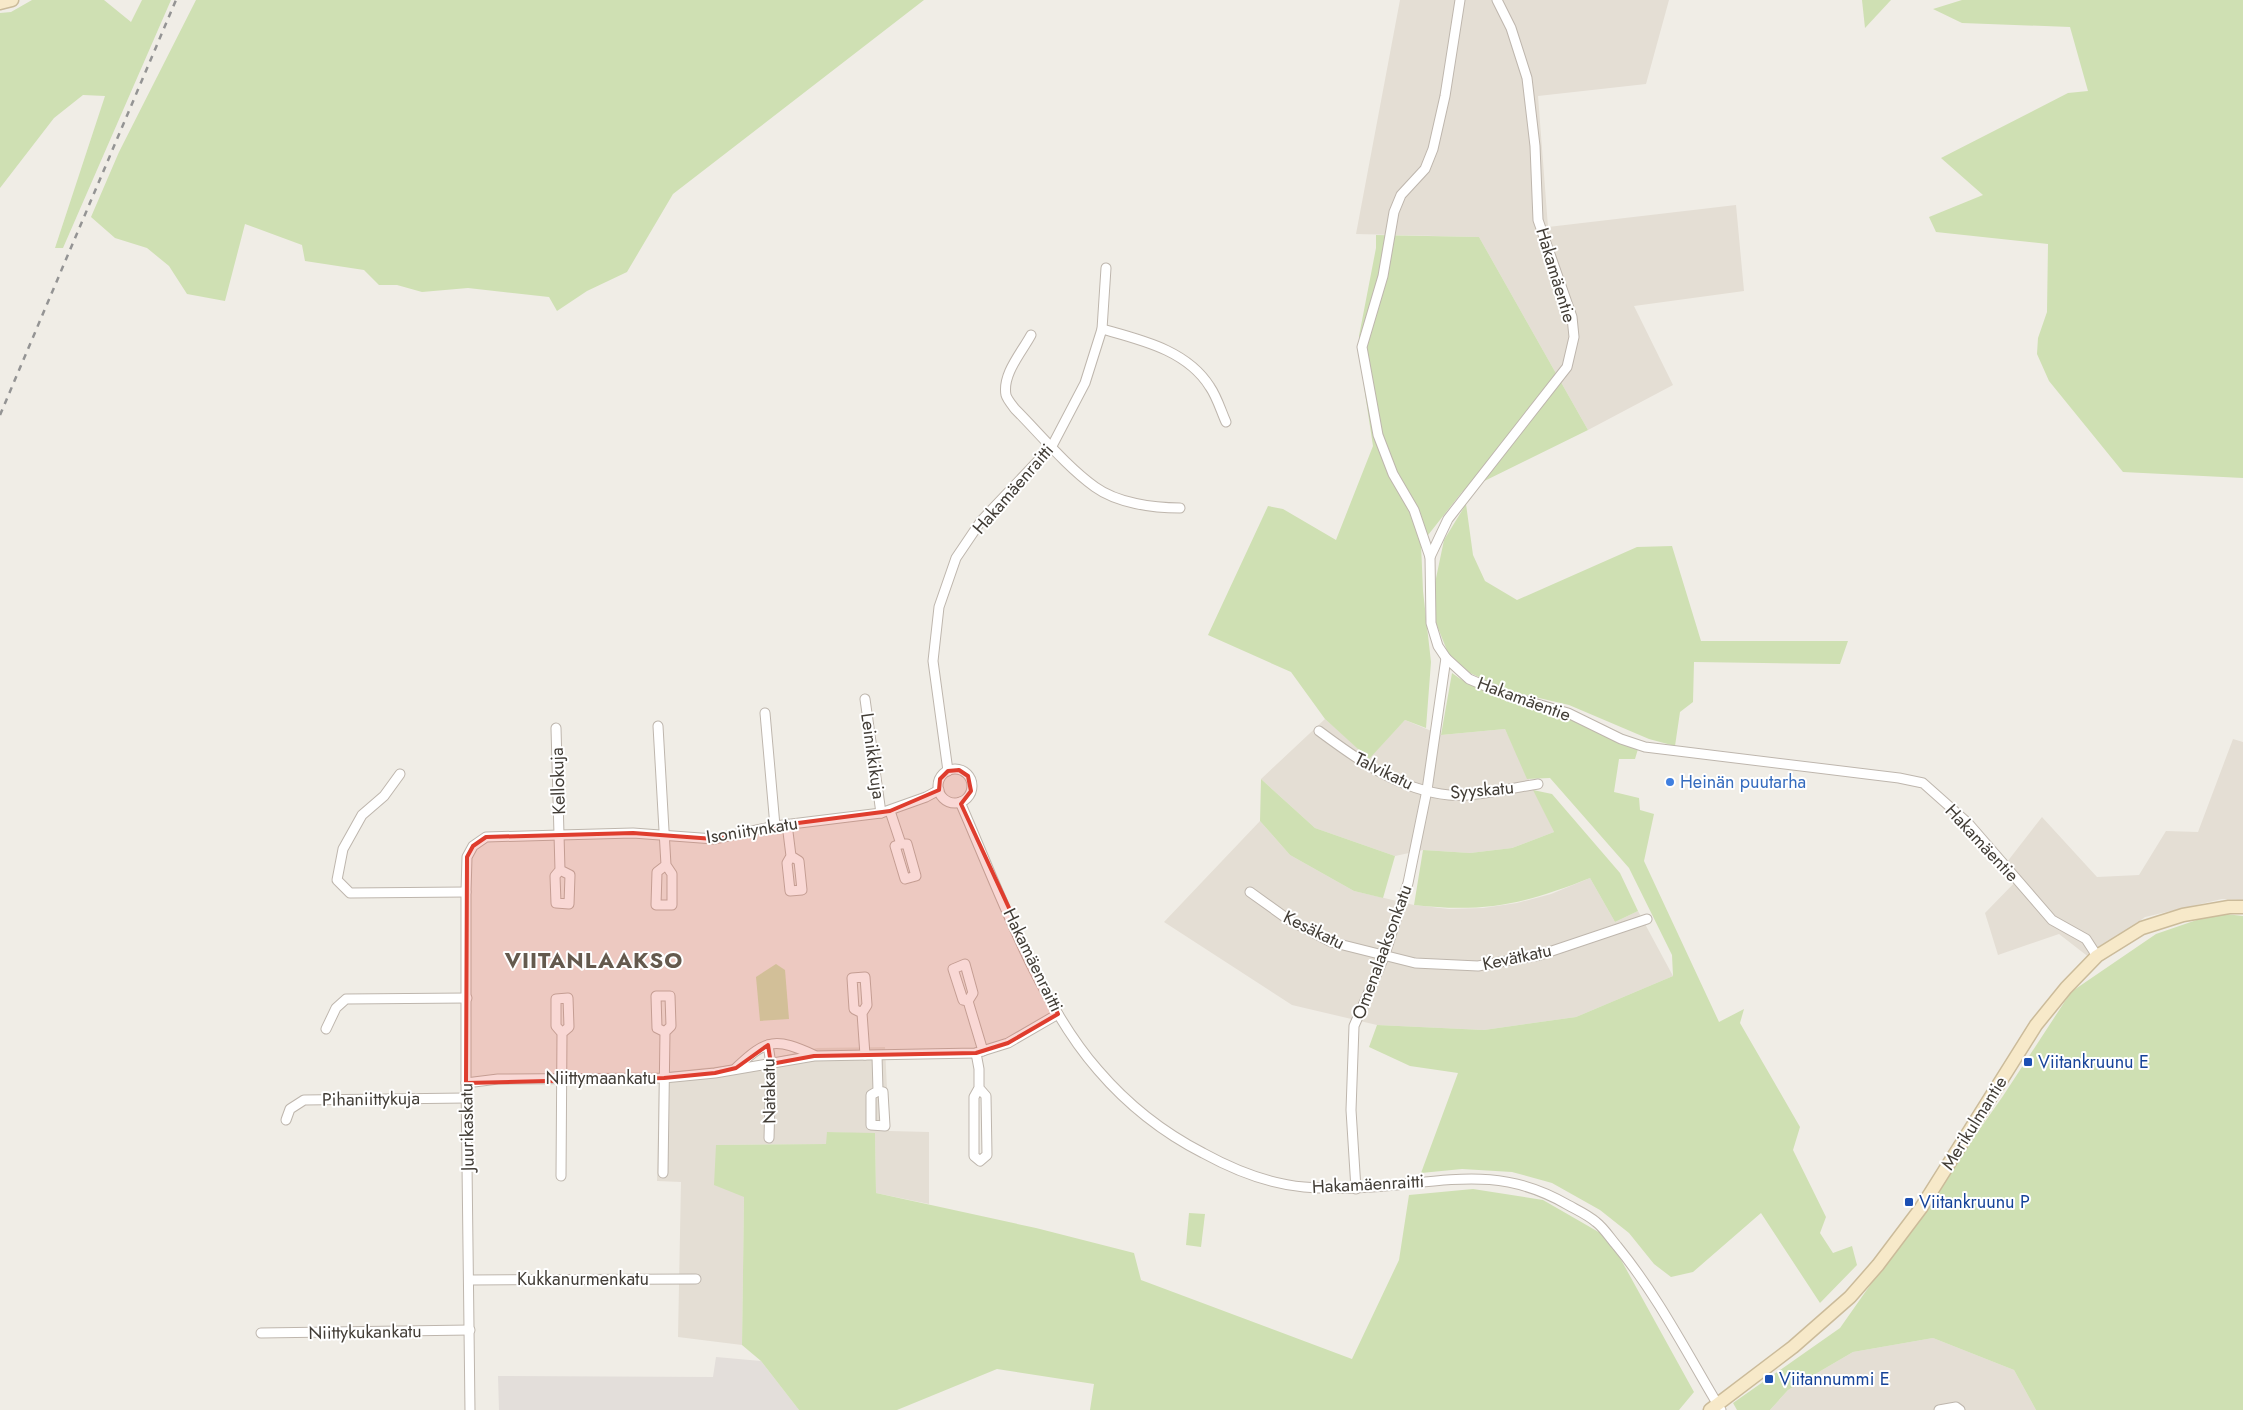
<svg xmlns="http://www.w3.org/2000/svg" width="2243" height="1410" font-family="Jost,sans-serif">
  <rect width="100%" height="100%" fill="#f0ede6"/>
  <g fill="#e4ded4">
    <polygon points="1400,0 1669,0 1646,84 1538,96 1548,227 1736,205 1744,291 1634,306 1673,385 1588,430 1479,237 1356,234"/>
    <polygon points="1325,719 1369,758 1405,720 1441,735 1505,729 1554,832 1512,848 1470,853 1423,850 1395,856 1315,828 1261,779"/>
    <polygon points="2233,739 2243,742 2243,900 2222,899 2145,917 2090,958 2059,934 1998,955 1985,913 2020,877 2007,862 2042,817 2097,877 2139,875 2166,831 2198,832"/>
    <polygon points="1260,821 1290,855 1354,891 1414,905 1449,909 1483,908 1517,903 1551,894 1590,878 1615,922 1638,911 1673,976 1576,1017 1484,1030 1377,1025 1292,1005 1164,922"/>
    <polygon points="885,1047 889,1131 929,1132 929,1204 876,1193 875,1134 827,1132 827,1144 716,1145 744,1197 742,1345 678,1337 681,1182 657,1181 659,1073 751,1063 817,1048"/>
    <polygon points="1933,1338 2014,1370 2036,1410 1770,1410 1788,1390 1853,1352"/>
  </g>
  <polygon fill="#e3deda" points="716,1357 761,1361 799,1410 499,1410 498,1376 713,1377"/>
  <g fill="#cfe0b3">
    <polygon points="32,0 104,0 131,22 142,0 171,0 63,248 55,248 105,96 83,95 54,118 0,188 0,13 11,12"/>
    <polygon points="196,0 924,0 673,194 627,272 587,291 557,311 549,297 468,288 422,292 397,285 379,285 364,270 305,261 302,245 245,224 225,301 187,294 169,266 147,248 115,238 91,217 119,152"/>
    <polygon points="1862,0 1891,0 1865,28"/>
    <polygon points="1962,0 2243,0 2243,478 2123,472 2049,381 2037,354 2038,338 2047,312 2048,244 1936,232 1929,217 1983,195 1941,158 2068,93 2088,91 2070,27 1962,23 1933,9"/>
    <polygon points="1376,235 1479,237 1588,430 1462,492 1421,544 1423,591 1431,662 1426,728 1405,720 1369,759 1325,719 1291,672 1208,635 1268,506 1283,509 1336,540 1373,446 1363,380 1359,336 1376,248"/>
    <polygon points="1466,504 1473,555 1485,581 1517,600 1637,547 1672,546 1701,641 1848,641 1840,664 1694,662 1693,702 1680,712 1675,746 1649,739 1569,705 1509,691 1470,673 1448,653 1436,623 1435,583 1444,540"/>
    <path d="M1452,673c34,26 77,29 115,44 25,10 46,24 71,32l-3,10h-16l-5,33 25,6 1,12 14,4 -10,47 75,161 25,-13 -4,14 60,104 -7,23 33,67 -6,16 13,20 19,-7 5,19 -37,38 -59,-90 -68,59 -22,5 -17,-13 -25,-31 -29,-23 -48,-27 -40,-11 -50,-3 -41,4 37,-100 -48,-7 -41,-19 8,-22 107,5 92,-13 97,-41 -1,-21 -43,-87 -79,-90 -23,1 -22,-50 -64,6z"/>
    <polygon points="1261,779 1315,828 1395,856 1383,898 1354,891 1290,855 1260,821"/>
    <path d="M1533,790l19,4 68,79 18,38 -23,11 -25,-44c-65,26 -106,35 -176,27l9,-55 47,3 42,-5 42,-16z"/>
    <polygon points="2217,913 2243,916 2243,1410 2036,1410 2014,1370 1933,1338 1853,1352 1788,1390 1770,1410 1737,1410 1733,1403 1840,1328 2003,1096 2071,992 2156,934"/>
    <polygon points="776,964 785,970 789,1019 760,1021 756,977"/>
    <polygon points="827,1132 875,1133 876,1193 1036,1228 1134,1253 1141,1280 1352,1359 1399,1260 1409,1195 1473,1189 1543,1200 1609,1238 1694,1392 1679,1410 1090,1410 1094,1384 997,1369 897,1410 799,1410 761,1361 742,1345 744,1197 714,1185 716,1145 826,1144"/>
    <polygon points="1189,1213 1205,1214 1201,1247 1186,1245"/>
  </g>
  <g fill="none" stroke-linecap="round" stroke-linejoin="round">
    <defs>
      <g id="street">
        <polyline points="1497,0 1511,28 1527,78 1535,146 1538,220 1572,317 1574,337 1567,367 1448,519 1430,557 1431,623 1438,646 1446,658 1469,679 1509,696 1568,713 1621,739 1645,747 1899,778 1923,783 1968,823 2052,920 2086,939 2097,956"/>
        <path d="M1102,329c39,11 85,21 108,58 7,10 11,24 16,35"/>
        <path d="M1031,335c-9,17 -29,39 -25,60 1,4 6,10 9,14 24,24 52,58 80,78 22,16 58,21 85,21"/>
        <polyline points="1430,557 1414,510 1393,474 1378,435 1362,347 1383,276 1394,212 1401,195 1425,169 1433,149 1445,96 1460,0"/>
        <polyline points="865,699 881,813"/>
        <polyline points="765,713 775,826"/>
        <polyline points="658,726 666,865 657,872 656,905 672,905 672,874 666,865"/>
        <polyline points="556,728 560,870 555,876 556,903 569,904 570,875 560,870"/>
        <path d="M1319,731c39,29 80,59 130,64 25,2 63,-7 89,-11"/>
        <circle cx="955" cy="786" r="17"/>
        <polyline points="948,771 933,661 939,607 956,558 981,521 1052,446 1085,383 1102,329 1106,268"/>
        <polyline points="400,774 384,796 362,815 343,849 337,880 350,893 466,892"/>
        <path d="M960,802c37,84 78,200 138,268 30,35 64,62 105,83 31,17 66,31 101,34 31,3 61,1 92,-2 66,-7 112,-15 172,20 9,5 20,10 28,17 8,6 14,16 21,24 41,50 71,109 104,164"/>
        <polyline points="890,811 901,844 895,846 905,879 916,876 907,844 901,844"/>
        <polyline points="787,824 791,856 787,863 790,891 802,890 799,861 791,856"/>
        <polyline points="1250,892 1289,920 1331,942 1415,963 1478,966 1540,955 1647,919"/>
        <polyline points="968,1001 973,993 965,964 953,969 963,1000 968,1001 983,1051"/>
        <polyline points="862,1013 867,1005 865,977 852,978 854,1009 862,1013 865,1055"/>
        <polyline points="326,1029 336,1008 346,999 467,998"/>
        <polyline points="768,1045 771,1064 769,1138"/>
        <polyline points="976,1053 979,1069 979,1088 974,1097 974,1156 980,1161 987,1155 986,1096 979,1088"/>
        <polyline points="877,1056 878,1091 871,1095 871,1125 885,1126 883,1092 878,1091"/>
        <path d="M736,1068c31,-30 40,-30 78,-13"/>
        <polyline points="466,1083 498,1079 664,1078 715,1073 814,1056 976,1053 1008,1043 1058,1014"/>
        <polyline points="286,1120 290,1109 304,1100 466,1098"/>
        <polyline points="663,1173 665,1032 657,1028 656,996 670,996 671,1026 665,1032"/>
        <polyline points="561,1176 562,1033 556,1026 556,999 568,998 569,1027 562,1033"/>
        <polyline points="1356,1189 1351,1110 1354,1026 1384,957 1408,883 1427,790 1446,658"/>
        <polyline points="470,1280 696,1279"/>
        <polyline points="261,1333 470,1330"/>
        <polyline points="470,1410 466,1083 466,892 467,857 473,846 486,837 560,835 633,833 714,839 775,826 881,813 926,797 939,790"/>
        <polyline points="1939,1410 1956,1407 1960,1410"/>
      </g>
      <g id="secondary">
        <polyline points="0,3 12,0"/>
        <polyline points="1710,1410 1793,1347 1850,1297 1878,1265 1921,1208 2036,1025 2066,988 2097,956 2142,928 2183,915 2229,907 2243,907"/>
      </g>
    </defs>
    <use href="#street" stroke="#beb6ad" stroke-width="11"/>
    <use href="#secondary" stroke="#cbbb9a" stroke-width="15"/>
    <use href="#street" stroke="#fff" stroke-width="9"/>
    <use href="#secondary" stroke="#f7e9c9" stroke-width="12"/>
    <polyline stroke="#949494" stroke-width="2.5" stroke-dasharray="6 6" stroke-linecap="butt" points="0,415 176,0"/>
  </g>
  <path fill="#df3d2e" fill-opacity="0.2" stroke="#df3d2e" stroke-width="4" stroke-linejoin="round" d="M959,770l9,6 3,15 -10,13 97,210 -50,29 -32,10 -162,3 -43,8 -3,-19 -32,23 -21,5 -51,5 -198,5 1,-226 6,-11 13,-9 147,-4 81,6 61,-13 115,-15 49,-21 1,-11 8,-8z"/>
  <circle fill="#3f7fe0" stroke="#fff" stroke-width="2" cx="1670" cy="782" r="5"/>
  <g fill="#1a4fb4" stroke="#fff" stroke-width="2">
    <rect x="2023" y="1057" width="10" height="10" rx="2.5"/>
    <rect x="1904" y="1197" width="10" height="10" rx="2.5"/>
    <rect x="1764" y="1374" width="10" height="10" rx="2.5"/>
  </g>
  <g text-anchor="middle" stroke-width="4" stroke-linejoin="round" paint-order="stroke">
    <g font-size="18" fill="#423d36" stroke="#fff">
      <text transform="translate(1556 275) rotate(73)" y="6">Hakamäentie</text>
      <text transform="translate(1013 489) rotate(-49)" y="6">Hakamäenraitti</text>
      <text transform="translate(1524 699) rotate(20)" y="6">Hakamäentie</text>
      <text transform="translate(873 756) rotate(82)" y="6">Leinikkikuja</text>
      <text transform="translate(1384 771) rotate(26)" y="6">Talvikatu</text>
      <text transform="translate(558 781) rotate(-92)" y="6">Kellokuja</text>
      <text transform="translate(1482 790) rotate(-5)" y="6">Syyskatu</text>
      <text transform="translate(752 830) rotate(-9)" y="6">Isoniitynkatu</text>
      <text transform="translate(1982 843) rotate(47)" y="6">Hakamäentie</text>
      <text transform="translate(1314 930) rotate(26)" y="6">Kesäkatu</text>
      <text transform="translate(1382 952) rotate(-70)" y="6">Omenalaaksonkatu</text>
      <text transform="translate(1517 957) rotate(-12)" y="6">Kevätkatu</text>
      <text transform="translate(1033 960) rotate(64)" y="6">Hakamäenraitti</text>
      <text x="601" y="1084">Niittymaankatu</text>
      <text transform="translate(769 1091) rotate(-91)" y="6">Natakatu</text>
      <text transform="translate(371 1099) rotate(-1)" y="6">Pihaniittykuja</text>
      <text transform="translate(1974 1123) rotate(-58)" y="6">Merikulmantie</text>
      <text transform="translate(467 1127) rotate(-91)" y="6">Juurikaskatu</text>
      <text transform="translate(1368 1184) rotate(-3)" y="6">Hakamäenraitti</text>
      <text x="583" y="1285">Kukkanurmenkatu</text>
      <text transform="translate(365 1332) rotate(-1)" y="6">Niittykukankatu</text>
    </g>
    <g font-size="18" fill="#366cbe" stroke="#fff" text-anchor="start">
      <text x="1680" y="788">Heinän puutarha</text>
    </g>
    <g font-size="18" fill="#164399" stroke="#fff" text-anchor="start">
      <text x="2038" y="1068">Viitankruunu E</text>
      <text x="1919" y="1208">Viitankruunu P</text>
      <text x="1779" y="1385">Viitannummi E</text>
    </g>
    <g font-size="22" font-weight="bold" letter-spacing="1" fill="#645a4e" stroke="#fff">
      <text x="594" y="968">VIITANLAAKSO</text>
    </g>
  </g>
</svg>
